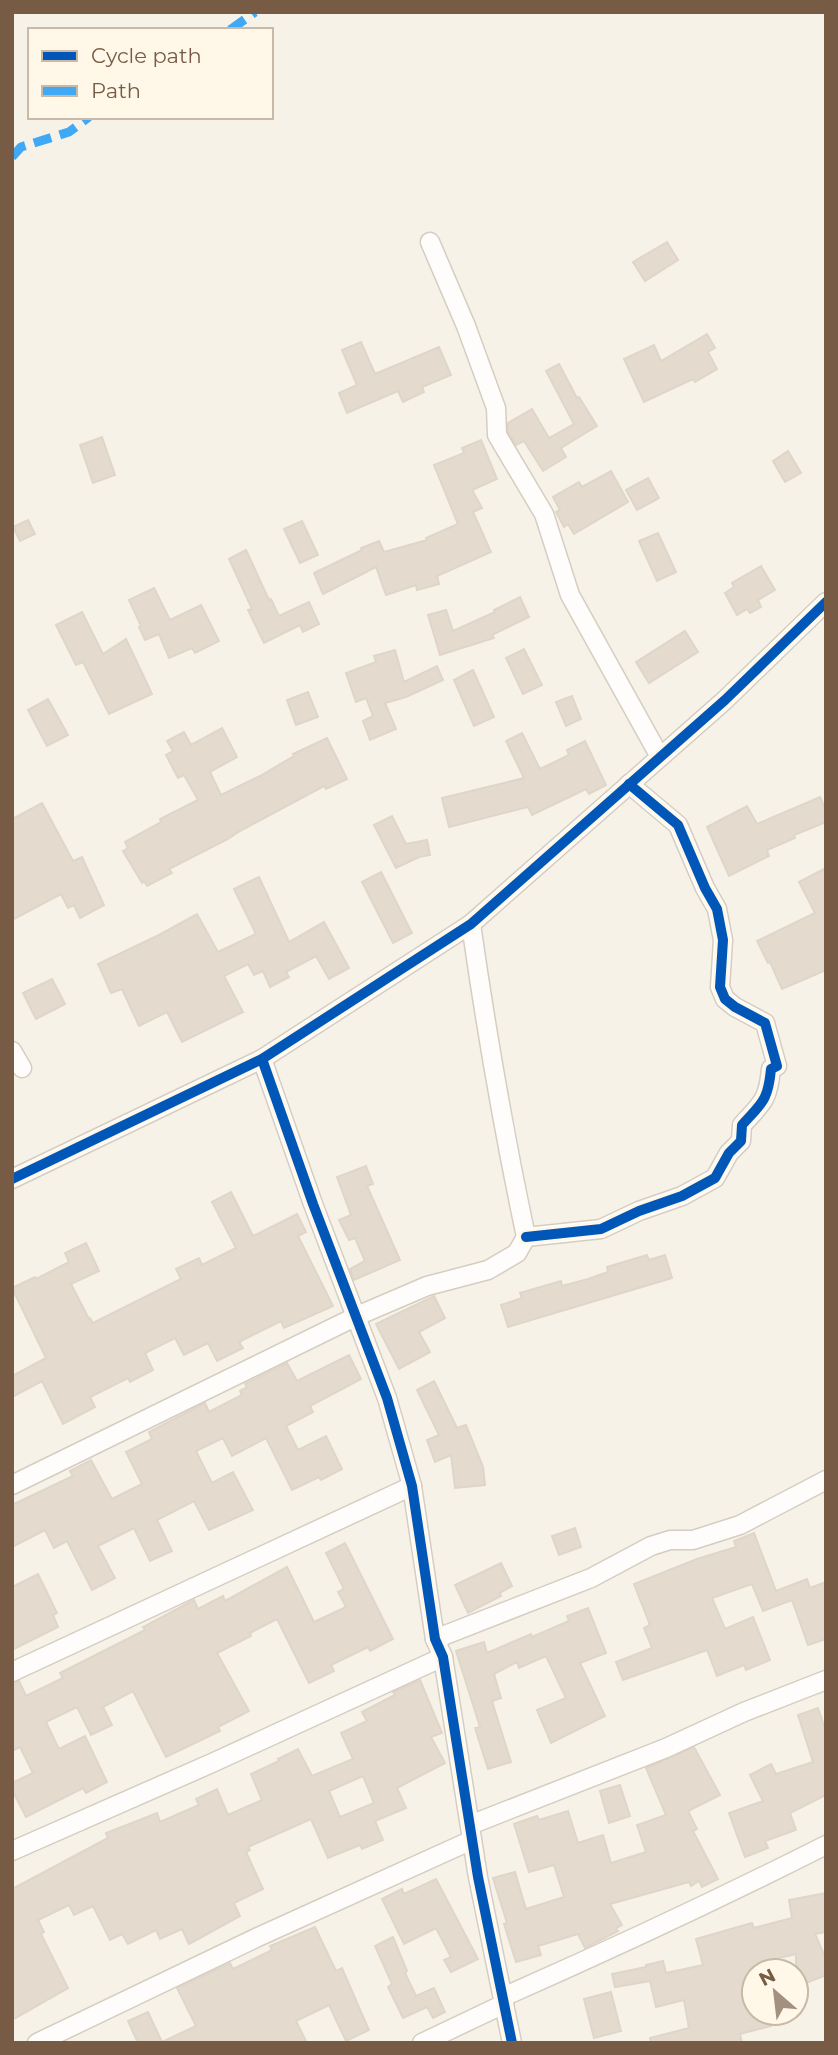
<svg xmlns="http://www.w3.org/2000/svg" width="838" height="2055" font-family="Montserrat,sans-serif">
  <rect width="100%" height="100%" fill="#f7f2e7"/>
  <g fill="#e4dace" stroke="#e0d5c9" stroke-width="2" fill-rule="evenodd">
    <polygon points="667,242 678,260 645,281 633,262"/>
    <polygon points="707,334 715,348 708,352 717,369 695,382 693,379 644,402 624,359 654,345 661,361"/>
    <polygon points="361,342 375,374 439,347 451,375 422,387 424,392 403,402 398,391 347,413 339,393 357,385 342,350"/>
    <polygon points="559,364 577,398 579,397 597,426 561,448 566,457 543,471 524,441 516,445 508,432 508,423 532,409 549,438 574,424 546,371"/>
    <polygon points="102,437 115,475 93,483 80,445"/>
    <polygon points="481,440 497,479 472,490 482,508 473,512 491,552 437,576 439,584 417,590 416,585 386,595 376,567 323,594 314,573 362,550 361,548 379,541 384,552 427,540 426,538 458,524 434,465 464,453 462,448"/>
    <polygon points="788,451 801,473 785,482 773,461"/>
    <polygon points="611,471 628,502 574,534 568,524 564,527 556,512 560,510 553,497 579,482 582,487"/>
    <polygon points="648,478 659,498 637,510 626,490"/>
    <polygon points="28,520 35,534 20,541 13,527"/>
    <polygon points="302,521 318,555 300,563 284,529"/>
    <polygon points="658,533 676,572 657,581 639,541"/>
    <polygon points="246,550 269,600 271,599 279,616 309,602 319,624 303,632 300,625 264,643 248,610 252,609 229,559"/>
    <polygon points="761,566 775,590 758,600 761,607 750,613 747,609 737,615 725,593 734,587 732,583"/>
    <polygon points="154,588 170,620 201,605 219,641 195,653 192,648 169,658 159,634 145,640 139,627 141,626 129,600"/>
    <polygon points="520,597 529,617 492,635 494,638 440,655 428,615 446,610 453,631 495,612 494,610"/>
    <polygon points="82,612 103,654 126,639 152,694 109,714 83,662 76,665 56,625"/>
    <polygon points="685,631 698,652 649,683 636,662"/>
    <polygon points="524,649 542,685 523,694 506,658"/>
    <polygon points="395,650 404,682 437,666 443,680 406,697 385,703 396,729 370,740 363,721 373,716 366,698 356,702 346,673 376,662 374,656"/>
    <polygon points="473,670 494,717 474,726 454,680"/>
    <polygon points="308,692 318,717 296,725 287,700"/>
    <polygon points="572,696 581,719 566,726 556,702"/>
    <polygon points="48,699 68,735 47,746 28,710"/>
    <polygon points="222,728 237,757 210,772 221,795 260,776 294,756 293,754 327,738 347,779 326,789 324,786 240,831 228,839 169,869 172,873 147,886 144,881 142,883 123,851 128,848 125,842 161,822 160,819 198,800 184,775 178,778 166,755 173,751 167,741 184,732 191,745"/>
    <polygon points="522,733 540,769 569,755 567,750 585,741 606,785 589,794 586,789 532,815 528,807 449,827 442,798 524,778 506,741"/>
    <polygon points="820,797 826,810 826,822 794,835 795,838 767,850 769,856 729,876 707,827 747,806 757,824"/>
    <polygon points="42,803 73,861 82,857 104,905 80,918 74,905 68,908 61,894 12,920 12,819"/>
    <polygon points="392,816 406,844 427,840 430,855 419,857 396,868 374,825"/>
    <polygon points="826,868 826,970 782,989 770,962 768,963 757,941 815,913 799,882"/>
    <polygon points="381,872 412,933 393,943 362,882"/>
    <polygon points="259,877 289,942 324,922 349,968 329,979 316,956 286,972 289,977 270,987 263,971 254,975 248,964 224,976 243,1012 182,1042 167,1012 139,1026 122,989 111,993 98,964 159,935 197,914 218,952 256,934 234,889"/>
    <polygon points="52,979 65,1004 36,1019 23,993"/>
    <polygon points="366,1166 373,1184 367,1186 400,1260 354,1280 350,1269 365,1261 355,1238 349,1240 339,1220 351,1215 337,1177"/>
    <polygon points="231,1192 253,1236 297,1214 306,1232 298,1236 333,1306 284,1328 281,1321 239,1342 243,1348 217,1361 208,1343 184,1355 175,1338 145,1353 153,1370 130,1382 128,1378 90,1397 95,1407 63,1424 42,1381 12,1397 12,1376 46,1358 12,1288 35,1277 36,1279 69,1262 65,1253 86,1243 99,1271 71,1284 89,1319 90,1318 93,1323 181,1279 176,1269 199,1258 202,1265 236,1248 212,1202"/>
    <polygon points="647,1255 649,1260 665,1255 672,1278 508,1327 501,1305 522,1298 520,1293 561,1281 562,1286 588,1279 608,1272 607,1267"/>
    <polygon points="434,1296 445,1318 419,1332 430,1352 399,1369 376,1324"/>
    <polygon points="349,1355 361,1379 310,1406 313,1412 286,1426 298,1450 326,1436 342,1469 321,1480 319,1477 292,1490 266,1438 232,1456 223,1438 196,1451 212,1483 233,1472 253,1510 209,1530 194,1501 157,1520 172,1551 150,1561 134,1528 98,1546 115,1578 92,1590 67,1541 54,1548 45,1530 12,1547 12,1505 73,1476 70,1471 91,1460 112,1499 142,1484 126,1452 152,1439 149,1432 205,1403 209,1412 242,1395 240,1391 247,1387 245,1384 287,1363 297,1381"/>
    <polygon points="434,1381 457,1428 466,1425 483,1467 485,1485 455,1488 451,1455 435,1462 427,1440 439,1435 417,1390"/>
    <polygon points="575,1528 581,1547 559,1555 552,1536"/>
    <polygon points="754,1533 776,1591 807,1579 810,1588 826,1582 826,1639 808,1645 792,1600 763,1611 752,1584 712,1598 725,1629 753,1617 770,1660 746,1670 744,1665 717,1676 707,1650 623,1680 616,1662 652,1648 644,1628 650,1625 634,1584 697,1559 736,1547 734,1541"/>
    <polygon points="345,1543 393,1639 370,1651 368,1647 331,1665 334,1671 309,1683 277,1619 250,1633 251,1636 217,1653 249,1711 218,1727 220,1731 166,1757 133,1691 103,1707 112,1725 91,1735 77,1707 46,1722 59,1749 85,1736 107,1782 86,1793 83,1788 26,1817 12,1790 12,1783 33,1773 20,1747 12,1751 12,1683 19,1681 26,1696 63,1678 60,1673 145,1630 143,1627 194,1600 198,1609 223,1596 225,1601 287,1567 314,1622 346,1607 338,1592 344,1589 326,1553"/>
    <polygon points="501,1563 512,1586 500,1593 501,1596 468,1613 455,1585"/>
    <polygon points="38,1574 57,1613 53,1615 58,1627 12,1650 12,1587"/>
    <polygon points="588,1608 606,1653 580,1663 605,1716 551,1743 537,1710 566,1698 546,1656 519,1668 517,1662 494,1674 501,1698 492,1701 511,1762 488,1769 475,1728 480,1727 456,1651 484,1642 487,1653 531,1634 532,1637 569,1621 567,1616"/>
    <path d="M420,1680l22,53 -11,4 14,26 -48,25 9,20 -31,13 8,19 -21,9 -2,-4 -32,13 -17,-39 -63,28 2,3 -4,2 17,37 -29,14 6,13 -51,28 -7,-15 -22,10 -4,-9 -28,14 -6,-10 -12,6 -17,-34 -19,9 -5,-10 -31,15 6,12 -3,2 27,54 -56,32v-131l96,-51 -2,-5 51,-20 3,9 39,-17 -3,-6 21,-10 11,26 34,-15 -11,-26 28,-13 -1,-2 20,-10 14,27 41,-17 -12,-26 26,-12 -5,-9 33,-17 -2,-3zM363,1776l11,27 -34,14 -11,-26z"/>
    <polygon points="818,1708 826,1732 826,1795 790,1813 796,1830 765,1841 768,1848 745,1857 729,1813 763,1801 750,1775 771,1764 776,1774 813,1762 798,1715"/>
    <polygon points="694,1747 720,1795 688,1811 697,1829 693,1831 718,1879 702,1887 699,1881 691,1886 689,1882 610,1904 622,1925 616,1928 618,1931 585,1948 578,1934 538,1946 541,1955 516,1962 504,1924 507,1923 493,1878 515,1872 526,1909 564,1897 554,1865 529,1872 514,1824 537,1816 539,1820 568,1811 578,1843 603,1835 611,1863 646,1852 637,1825 666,1815 646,1768"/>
    <polygon points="620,1785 630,1816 609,1823 600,1791"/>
    <polygon points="436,1879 478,1959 451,1972 444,1960 451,1957 436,1928 404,1944 382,1899 402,1889 404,1894"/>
    <polygon points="826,1893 826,1932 815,1934 826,1959 826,1975 796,1987 796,1954 762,1962 764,1971 754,1971 754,2013 767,2013 771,2026 740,2034 742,2043 651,2043 650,2038 689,2028 684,2000 656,2007 650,1981 615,1987 612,1974 646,1967 646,1965 663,1961 666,1973 703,1965 696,1939 752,1923 754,1928 792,1918 789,1900"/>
    <polygon points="315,1927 336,1971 342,1968 369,2030 346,2041 329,2005 296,2021 307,2043 138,2043 128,2021 148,2012 162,2042 196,2026 177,1988 230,1963 233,1969 272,1950 270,1946"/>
    <polygon points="393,1937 407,1971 405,1973 416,1996 434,1988 445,2012 433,2018 427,2007 403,2018 388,1987 392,1984 375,1946"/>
    <polygon points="611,1992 621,2031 594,2038 584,1999"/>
  </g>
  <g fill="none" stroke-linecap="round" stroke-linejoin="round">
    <defs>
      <g id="minor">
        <polyline points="430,242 466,326 496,408 497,435 544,514 570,595 660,757"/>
        <polyline points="12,1051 22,1068"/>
        <polyline points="262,1059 313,1204 387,1398 412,1486 435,1639 443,1657 478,1877 512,2043"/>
        <polyline points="12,1179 262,1059 471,924 725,700 826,602"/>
        <path d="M526,1237l75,-8 38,-18 43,-15 33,-18 14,-25 12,-12 1,-16c20,-22 26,-24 29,-56l6,-3 -12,-43 -30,-16 -10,-8 -5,-12 3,-47 -6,-31 -12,-21 -27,-63 -49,-41"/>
        <path d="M12,1485l345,-169 70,-30 61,-16 29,-17 9,-16c-22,-104 -40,-208 -55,-313"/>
        <polyline points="435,1639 591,1578 651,1546 670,1540 693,1540 740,1525 826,1480"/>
        <polyline points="12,1672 412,1486"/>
        <polyline points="470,1825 666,1748 744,1712 826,1680"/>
        <polyline points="12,1851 212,1763 443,1657"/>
        <path d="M503,1997c109,-48 216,-98 323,-152"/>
        <polyline points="37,2043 258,1937 472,1840"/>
        <polyline points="422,2043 504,2004"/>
      </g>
    </defs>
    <use href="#minor" stroke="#d6cdc2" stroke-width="21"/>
    <use href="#minor" stroke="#fefdfb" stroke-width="18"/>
    <g stroke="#3fa9f5" stroke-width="9" stroke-dasharray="18 9" stroke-linecap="butt">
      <polyline points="230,30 255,12"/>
      <polyline points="12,157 21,147 69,132 89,117"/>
    </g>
    <defs>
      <g id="cycleway">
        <polyline points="262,1059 313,1204 387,1398 412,1486 435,1639 443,1657 478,1877 512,2043"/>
        <polyline points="12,1179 262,1059 471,924 725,700 826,602"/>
        <path d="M526,1237l75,-8 38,-18 43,-15 33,-18 14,-25 12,-12 1,-16c20,-22 26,-24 29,-56l6,-3 -12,-43 -30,-16 -10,-8 -5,-12 3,-47 -6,-31 -12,-21 -27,-63 -49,-41"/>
      </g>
    </defs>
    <use href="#cycleway" stroke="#fff8e8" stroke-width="15"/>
    <use href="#cycleway" stroke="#0057b8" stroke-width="10"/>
  </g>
  <rect width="838" height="2055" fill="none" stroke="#775b45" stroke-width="28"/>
  <rect x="28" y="28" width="245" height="91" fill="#fff8e8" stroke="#c9b9a7" stroke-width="2"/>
  <rect x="42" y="51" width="35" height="10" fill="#0057b8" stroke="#c9b9a7" stroke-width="2"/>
  <text x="91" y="63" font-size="21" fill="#775b45">Cycle path</text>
  <rect x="42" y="86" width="35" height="10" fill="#3fa9f5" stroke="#c9b9a7" stroke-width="2"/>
  <text x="91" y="98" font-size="21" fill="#775b45">Path</text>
  <g transform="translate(775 1992) rotate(332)"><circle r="33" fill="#fff8e8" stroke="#c9b9a7" stroke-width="2"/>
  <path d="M0-5L12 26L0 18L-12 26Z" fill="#a4907e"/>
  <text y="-10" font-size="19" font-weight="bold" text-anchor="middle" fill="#775b45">N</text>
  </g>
</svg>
